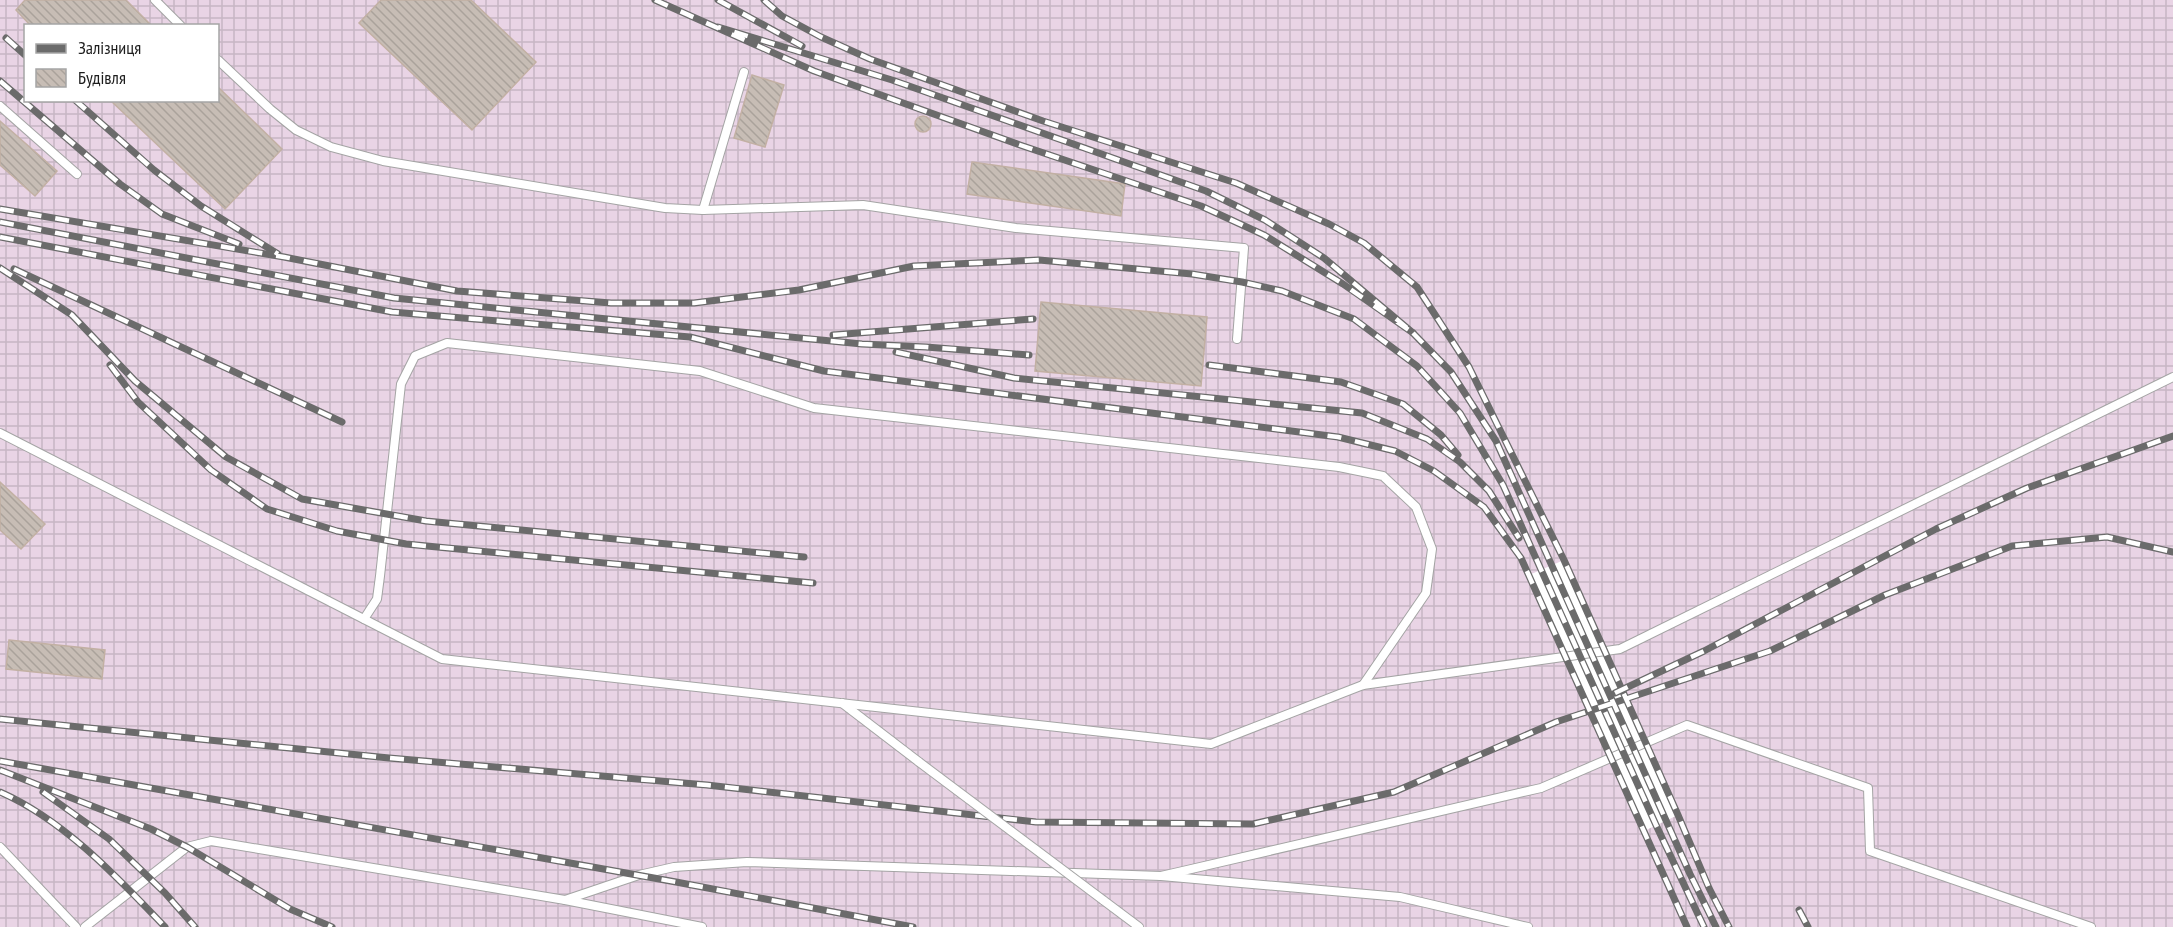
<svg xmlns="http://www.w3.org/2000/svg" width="2173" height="927" font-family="'PT Sans Narrow',sans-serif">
  <defs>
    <pattern id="industrial-grid" width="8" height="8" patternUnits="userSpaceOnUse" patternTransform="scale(1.5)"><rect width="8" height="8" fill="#e9d4e5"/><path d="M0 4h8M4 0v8" fill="none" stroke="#c7b6c4"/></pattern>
    <pattern id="building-back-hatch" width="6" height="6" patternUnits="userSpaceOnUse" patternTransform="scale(1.5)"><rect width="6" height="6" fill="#c7bdb5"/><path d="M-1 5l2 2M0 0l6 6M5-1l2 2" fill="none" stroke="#aaa29b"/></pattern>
  </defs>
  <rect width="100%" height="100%" fill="#efebe2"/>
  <path fill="url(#industrial-grid)" fill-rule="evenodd" d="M0,0h2173v927h-2173zM26,26h192v74h-192z"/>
  <polygon fill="#fff" points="1564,560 1678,815 1644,831 1529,575"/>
  <g fill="url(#building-back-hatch)" stroke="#c2b0a3" stroke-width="1.5">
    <polygon points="25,0 126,0 152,26 31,26 16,10"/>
    <polygon points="381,0 471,0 536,62 472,130 359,23"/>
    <polygon points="752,75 784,85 765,147 734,138"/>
    <polygon points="218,87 282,149 225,209 110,100 218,100"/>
    <circle cx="923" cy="124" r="8"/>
    <polygon points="0,121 57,171 35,196 0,165"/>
    <polygon points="972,162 1125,184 1121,216 967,194"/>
    <polygon points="1041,302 1207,317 1201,386 1035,371"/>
    <polygon points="0,482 45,524 21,549 0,530"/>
    <polygon points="9,640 105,650 102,679 6,669"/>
  </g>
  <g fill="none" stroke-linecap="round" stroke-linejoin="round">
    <defs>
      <g id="service">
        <polyline points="155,0 181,26"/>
        <polyline points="218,60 270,109 296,130 331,147 383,161 665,208 703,210 863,205 1016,228 1244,248 1237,339"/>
        <polyline points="0,106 77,174"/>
        <polyline points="703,210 744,72"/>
        <polyline points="0,433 442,659 1211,744 1363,685 1620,649 2173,377"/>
        <polyline points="364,619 377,599 380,576 401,384 415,356 447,343 700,371 814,408 1339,467 1383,476 1416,507 1432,549 1426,593 1363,685"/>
        <polyline points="842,703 919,762"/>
        <polyline points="0,847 76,927"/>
        <polyline points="1161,876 1541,788 1687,725 1868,788 1870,851 2091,927"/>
        <polyline points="565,900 639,875 674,867 747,862 1161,876 1400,897 1528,927"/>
        <polyline points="1103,900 1139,927"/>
        <polyline points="85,927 187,847 211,841 565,900 702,927"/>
      </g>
    </defs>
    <use href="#service" stroke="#a4a4a4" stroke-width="10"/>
    <use href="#service" stroke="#fff" stroke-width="8"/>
    <defs>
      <g id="rail">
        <polyline points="655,0 814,71 1020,145 1201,206 1264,235 1343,284 1413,333 1324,258 1265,220 1206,191 892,80 718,27"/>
        <polyline points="718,0 802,46"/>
        <polyline points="764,0 782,16 821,37 870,59 1043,121 1236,183 1329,224 1364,243 1417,287 1469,367 1564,560 1678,815 1709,888 1729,927"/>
        <polyline points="6,38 26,56"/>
        <polyline points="0,81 120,184 162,214 239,244"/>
        <polyline points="75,100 154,170 201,206 278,254"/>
        <polyline points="0,209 284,257 457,291 611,303 694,303 799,290 914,266 1039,260 1192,274 1242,282 1282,291 1354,319 1417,366 1460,413 1503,485 1656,825 1704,927"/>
        <polyline points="0,222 394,298 862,344 926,347 1029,355"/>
        <polyline points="0,237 392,312 690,337 824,371 1338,437 1395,451 1434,471 1484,507 1521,558 1687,927"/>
        <polyline points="0,268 72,315 135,381 226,457 302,499 426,521 804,557"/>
        <polyline points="14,269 342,422"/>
        <polyline points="1413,333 1451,372 1496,441 1690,874 1716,927"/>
        <polyline points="833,335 1033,319"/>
        <polyline points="896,352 1014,378 1362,413 1427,439 1460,462 1489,491 1519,538"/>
        <polyline points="110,365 138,402 211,470 267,509 337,531 406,544 813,583"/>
        <polyline points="1209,365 1341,382 1403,404 1441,435 1458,455"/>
        <polyline points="1615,693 1704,651 1936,529 2027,488 2173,436"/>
        <polyline points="0,719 389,758 707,785 1036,822 1253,824 1394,792 1556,722 1770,651 1885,595 2012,546 2107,537 2173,552"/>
        <polyline points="0,761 676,882 913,927"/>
        <polyline points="0,770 151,829 187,847 290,909 332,927"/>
        <path d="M0,792c64,28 117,85 165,135"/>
        <polyline points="43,792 109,839 165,893 195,927"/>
        <polyline points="1799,910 1808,927"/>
      </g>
    </defs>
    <use href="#rail" stroke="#6b6b6b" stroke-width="7"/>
    <use href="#rail" stroke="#fff" stroke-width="4.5" stroke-dasharray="14" stroke-linecap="butt"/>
    <defs>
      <polyline id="service-bridge" points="919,762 1103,900"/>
    </defs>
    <use href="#service-bridge" stroke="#a4a4a4" stroke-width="10" stroke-linecap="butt"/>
    <use href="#service-bridge" stroke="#fff" stroke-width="8"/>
  </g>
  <rect x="24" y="24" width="195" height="78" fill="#ffffff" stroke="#a5a5a5" stroke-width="1.5"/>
  <rect x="36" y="44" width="30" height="9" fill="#6b6b6b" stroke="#a5a5a5" stroke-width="1.5"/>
  <text x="78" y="54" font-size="18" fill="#1d1d1d">Залізниця</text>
  <rect x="36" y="69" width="30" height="18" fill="url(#building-back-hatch)" stroke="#a5a5a5" stroke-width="1.5"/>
  <text x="78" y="84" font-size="18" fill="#1d1d1d">Будівля</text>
</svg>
